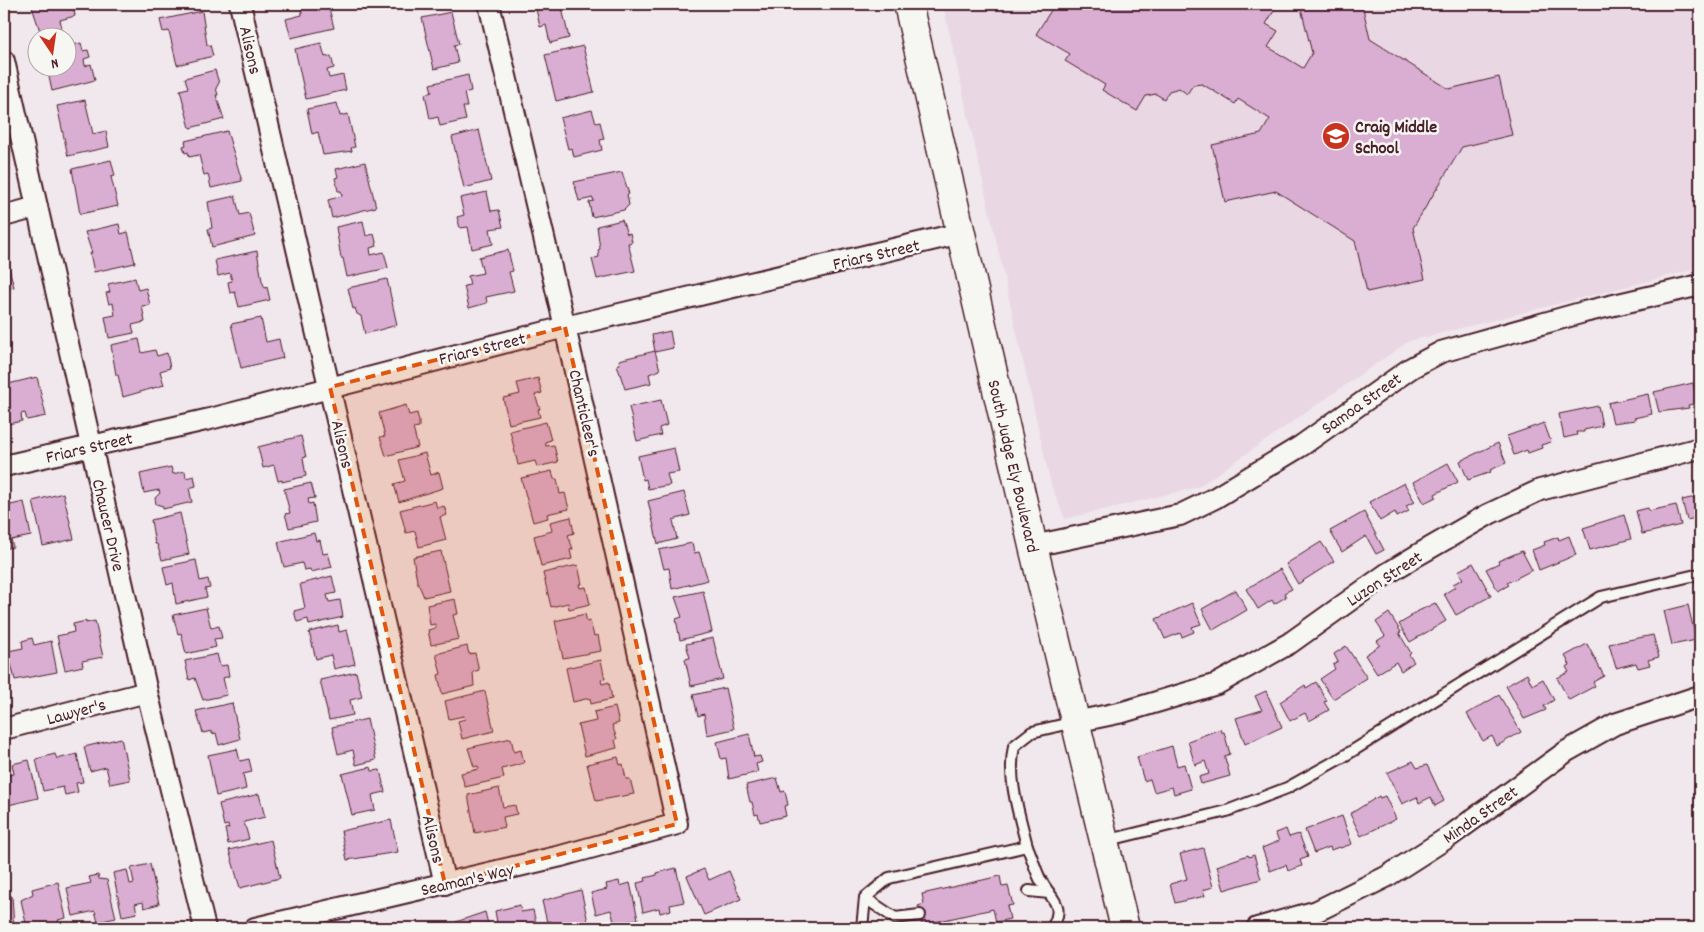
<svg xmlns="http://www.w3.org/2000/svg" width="1704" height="932" font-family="Dekko,sans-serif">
  <rect width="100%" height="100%" fill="#f0e8ec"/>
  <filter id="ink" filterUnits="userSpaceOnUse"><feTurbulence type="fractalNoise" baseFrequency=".02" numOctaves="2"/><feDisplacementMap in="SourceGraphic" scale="10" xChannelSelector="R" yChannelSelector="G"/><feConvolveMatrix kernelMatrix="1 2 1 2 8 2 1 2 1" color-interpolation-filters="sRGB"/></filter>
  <g filter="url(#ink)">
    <polygon fill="#e9d7e4" points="943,4 1700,4 1700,268 1409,341 1198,487 1065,519 1051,485"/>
    <g fill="#daaed3" stroke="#4a1f2b">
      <polygon points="31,4 73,4 75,16 60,20 62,28 41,34"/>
      <polygon points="301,4 328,4 334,28 291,38 286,19 302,15"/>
      <polygon points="423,4 446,4 424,9"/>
      <polygon points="535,4 561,4 569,38 550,43 546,25 540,27"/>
      <polygon points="1055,4 1278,4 1266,24 1278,31 1268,47 1303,68 1312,53 1300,4 1362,4 1370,39 1449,89 1499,77 1512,135 1462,147 1413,228 1425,279 1367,292 1355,241 1276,191 1225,202 1212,145 1261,134 1270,119 1238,99 1235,104 1202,84 1193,85 1187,94 1179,88 1169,91 1164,99 1156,94 1146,96 1137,111 1102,90 1105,85 1065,61 1070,54 1036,34"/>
      <polygon points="202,11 207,45 210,45 213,56 177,65 169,31 163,32 160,20"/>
      <polygon points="451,12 459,44 454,45 458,63 434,69 422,18"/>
      <polygon points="81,43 83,51 88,50 90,57 84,59 85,66 91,64 95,80 52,91 48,72 53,71 52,68 68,68 68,46"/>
      <polygon points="321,43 325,57 331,56 334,68 327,70 329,78 343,75 346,90 306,99 295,49"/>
      <polygon points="583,46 594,92 556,101 545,55"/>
      <polygon points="215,70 219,83 216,88 218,95 216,95 224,119 190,128 180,90 188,88 185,78"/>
      <polygon points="468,75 471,91 464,93 467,107 463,107 466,120 440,126 438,117 430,119 425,94 432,92 430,84"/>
      <polygon points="85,100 93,134 106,131 109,147 68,156 57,106"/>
      <polygon points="337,103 340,116 348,114 355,147 351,148 352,151 323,155 318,132 312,134 307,109"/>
      <polygon points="592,110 596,123 600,122 604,139 600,140 602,150 574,157 572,148 568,149 560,118"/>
      <polygon points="479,130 491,181 464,188 452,137"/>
      <polygon points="227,131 242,181 211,188 208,174 204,175 199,155 189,157 188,152 185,153 183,146 186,145 185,141"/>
      <polygon points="111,160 115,176 111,177 118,206 80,214 72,169"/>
      <polygon points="365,162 376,207 332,218 328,200 342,196 341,191 338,191 335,178 338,177 336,169"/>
      <polygon points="622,172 629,194 627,195 629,205 624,210 592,217 589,202 594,201 593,198 579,201 574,182"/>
      <polygon points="487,192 491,211 499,210 503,227 490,229 493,244 472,249 468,227 460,228 457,217 464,215 460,198"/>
      <polygon points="235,196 240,215 249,213 255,236 212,247 208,229 212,228 208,202"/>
      <polygon points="622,220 627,234 630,233 632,242 628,243 635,271 597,279 592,259 599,257 598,250 600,249 597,226"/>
      <polygon points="363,221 366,236 374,234 377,246 370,248 371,255 384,252 388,268 347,277 343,258 341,258 336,227"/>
      <polygon points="119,224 121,234 128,232 135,263 94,272 90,253 92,253 85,232"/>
      <polygon points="508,250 513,271 509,272 514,291 486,297 487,303 469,308 464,286 470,285 468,276 483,273 479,257"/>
      <polygon points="257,251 262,281 265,288 267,287 270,300 239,307 235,292 230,293 228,282 232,281 230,273 218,276 215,260"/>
      <polygon points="9,268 14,287 4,290 4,269"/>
      <polygon points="135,278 138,290 146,288 150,305 142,306 145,322 132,325 134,333 109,338 105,317 115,315 113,303 109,304 106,293 110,292 108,284"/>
      <polygon points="387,279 397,325 365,334 361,316 357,314 355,308 353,309 348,288"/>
      <polygon points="261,318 266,342 279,339 283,358 241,368 231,324"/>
      <polygon points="670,331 673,348 655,352 652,335"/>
      <polygon points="139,339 142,353 155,350 157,356 167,353 170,368 160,371 164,385 123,397 118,375 116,375 111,345"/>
      <polygon points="655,351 660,370 649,374 651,383 625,389 617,365 620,364 619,360"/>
      <polygon points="37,377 46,416 27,420 25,413 21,414 22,421 8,424 4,407 4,385"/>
      <polygon points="538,378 542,393 535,395 540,409 538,409 540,417 509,424 503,398 520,394 517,383"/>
      <polygon points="1693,383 1698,403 1688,405 1689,408 1659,412 1654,392"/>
      <polygon points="1648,394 1652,414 1634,418 1635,420 1613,423 1608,403"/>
      <polygon points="661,400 667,425 659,428 661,435 637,441 629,407"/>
      <polygon points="406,405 409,415 417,413 419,421 419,427 413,428 418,447 386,456 380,437 385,436 379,413"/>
      <polygon points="1598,406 1602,426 1584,430 1584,432 1576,432 1577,435 1564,438 1559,414"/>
      <polygon points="546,422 551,440 545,442 546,446 554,445 558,462 537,467 535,461 518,465 510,431"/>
      <polygon points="1544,423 1551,442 1541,445 1542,448 1528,453 1527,450 1514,455 1507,436"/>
      <polygon points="301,436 306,457 303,458 306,476 282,482 282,480 278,481 274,465 263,468 258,447"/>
      <polygon points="1498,443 1506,463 1490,470 1491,472 1468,480 1460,461"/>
      <polygon points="674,448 679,472 667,474 670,485 648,489 646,479 643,480 638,456"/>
      <polygon points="425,453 431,475 439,472 443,488 399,502 394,484 405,481 399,460"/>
      <polygon points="1448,463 1458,482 1435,494 1436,497 1424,503 1413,482"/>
      <polygon points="171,467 173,474 185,471 186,478 194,476 196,486 189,488 192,502 163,509 163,506 156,504 155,498 160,493 159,490 144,493 140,474"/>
      <polygon points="552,471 554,479 557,479 560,494 565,493 569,509 547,514 548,518 533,522 521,478"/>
      <polygon points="311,483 315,498 308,499 309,504 313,503 316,522 289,528 285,514 290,513 284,489"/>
      <polygon points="1404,483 1415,502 1406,506 1409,511 1397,517 1395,512 1380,521 1369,502"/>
      <polygon points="684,492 690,515 673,520 677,539 658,544 648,501"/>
      <polygon points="63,493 74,539 43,546 33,501"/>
      <polygon points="1700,496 1700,517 1687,520 1682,500"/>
      <polygon points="435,501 437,508 444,506 447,515 440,517 446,540 419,547 415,531 406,533 400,510"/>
      <polygon points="24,502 31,536 11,540 13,547 4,549 6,506"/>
      <polygon points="1676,505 1681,525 1642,534 1636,511 1648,508 1649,511"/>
      <polygon points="1364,512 1384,550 1376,554 1366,536 1342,552 1330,531"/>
      <polygon points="180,513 189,554 162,560 157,544 155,544 151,520"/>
      <polygon points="1624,515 1631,539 1590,550 1583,528"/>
      <polygon points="571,517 574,533 568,535 573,549 570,550 572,559 541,566 534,536 552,531 550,522"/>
      <polygon points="314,533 316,541 320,540 323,554 328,553 332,567 311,572 310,569 304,570 302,563 284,567 278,542"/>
      <polygon points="1569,536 1576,555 1539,570 1532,550 1545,545 1544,542 1558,537 1559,540"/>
      <polygon points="1321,542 1334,561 1298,584 1286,564"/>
      <polygon points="692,543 694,553 699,552 708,580 672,589 669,568 664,569 659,550"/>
      <polygon points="441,551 450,591 424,597 417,581 413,557"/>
      <polygon points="1522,551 1532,570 1507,583 1509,585 1498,591 1486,569 1499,563 1498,561"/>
      <polygon points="196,560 200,581 208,579 210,588 205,589 207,597 176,604 173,583 167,585 163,567"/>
      <polygon points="1473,563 1491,596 1456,615 1444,594 1455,587 1453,584 1463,579 1458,571"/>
      <polygon points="578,565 582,584 579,584 580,588 586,587 590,604 569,609 568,603 551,607 543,573"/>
      <polygon points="1280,569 1292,589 1284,593 1286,597 1274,604 1272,600 1258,609 1246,589"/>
      <polygon points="332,576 336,593 327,595 329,602 340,600 343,617 309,625 308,619 297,622 294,611 305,608 300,584"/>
      <polygon points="1236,590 1247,610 1213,630 1202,609"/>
      <polygon points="703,591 712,632 680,640 676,619 682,617 675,597"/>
      <polygon points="455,599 458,614 453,615 459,639 431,645 428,630 436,628 435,624 430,625 427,605"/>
      <polygon points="1192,603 1201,624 1192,627 1194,632 1182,637 1180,633 1165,639 1156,619"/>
      <polygon points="1435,603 1446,621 1410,642 1399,624 1411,617 1410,615"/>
      <polygon points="1688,605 1696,640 1672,645 1664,611"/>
      <polygon points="206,608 211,628 219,626 222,638 214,639 216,647 186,654 181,633 178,634 173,615"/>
      <polygon points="1389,613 1401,632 1399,633 1411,653 1409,655 1414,662 1401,671 1396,662 1377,674 1365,655 1380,645 1377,641 1385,636 1376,622"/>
      <polygon points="585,614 587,622 590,621 594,636 598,635 601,651 563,658 555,621"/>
      <polygon points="86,621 86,623 95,621 103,657 82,661 83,666 65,670 57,636 74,632 73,624"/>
      <polygon points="338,625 339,632 347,630 355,664 334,669 331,655 316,659 309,632"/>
      <polygon points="1653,635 1659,657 1648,660 1650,665 1638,668 1636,663 1616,668 1609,644"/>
      <polygon points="32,638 34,645 51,641 57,672 15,680 8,651 23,648 22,641"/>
      <polygon points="713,638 723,679 691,686 685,659 690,658 686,644"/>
      <polygon points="1587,644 1604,676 1593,682 1595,686 1569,700 1557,678 1569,672 1566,667 1570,665 1565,656"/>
      <polygon points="467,646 469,654 475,653 479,670 473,672 474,686 442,694 438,675 441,674 436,654"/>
      <polygon points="1346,646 1367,678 1333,699 1320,679 1335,669 1333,665 1338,662 1334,654"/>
      <polygon points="217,654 220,666 227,665 229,676 223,678 227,695 203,700 195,678 189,680 185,661"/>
      <polygon points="601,660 605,679 601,680 602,684 609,682 612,699 591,704 590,698 573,702 566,668"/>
      <polygon points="4,669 7,683 4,684"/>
      <polygon points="356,672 362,697 350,700 353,715 329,720 320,680"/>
      <polygon points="1527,674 1532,685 1543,679 1554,700 1544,706 1546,710 1524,719 1506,686"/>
      <polygon points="1316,682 1327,701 1324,702 1329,710 1309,721 1305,713 1290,721 1280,702 1305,685 1306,688"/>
      <polygon points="725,688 734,729 707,735 704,714 698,716 693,695"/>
      <polygon points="485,691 494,731 462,739 458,721 465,719 464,716 449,719 445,701"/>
      <polygon points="1266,691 1282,727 1245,744 1236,718 1262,710 1255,696"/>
      <polygon points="1499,695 1521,732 1497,746 1492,736 1483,741 1467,714"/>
      <polygon points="232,703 240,739 219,745 216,733 212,734 212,731 203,733 196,711"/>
      <polygon points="615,707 619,723 612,725 617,739 615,740 617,748 585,756 578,725 596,721 594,712"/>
      <polygon points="367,719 376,760 356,765 353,750 338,754 332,727"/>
      <polygon points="1220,729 1221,732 1224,732 1230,754 1225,756 1225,758 1230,776 1201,784 1199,777 1209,774 1205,761 1195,765 1188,741"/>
      <polygon points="749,734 754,757 760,756 762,762 756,764 758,772 729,779 726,758 721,759 717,742"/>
      <polygon points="121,738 130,780 110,784 106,767 90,771 84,747"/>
      <polygon points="511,738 514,752 521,750 524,763 502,769 504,778 465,787 461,773 479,769 478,766 474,767 468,748"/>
      <polygon points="1172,746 1177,766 1184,764 1191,789 1174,794 1172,787 1154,792 1150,779 1144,781 1137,757"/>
      <polygon points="237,749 240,761 249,759 252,772 243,774 246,789 216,796 208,755"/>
      <polygon points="55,754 57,759 77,754 83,782 76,783 78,792 65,795 63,787 43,791 36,759"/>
      <polygon points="618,757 620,765 623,764 626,779 630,779 634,794 596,801 587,764"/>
      <polygon points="29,760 38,798 4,806 4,776 14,774 12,764"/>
      <polygon points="1413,761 1417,768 1427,765 1444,801 1435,806 1431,797 1419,803 1417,797 1402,804 1387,773"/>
      <polygon points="371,767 372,771 380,770 385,792 372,795 375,810 352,815 342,774"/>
      <polygon points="777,778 781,792 785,791 788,805 784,806 786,816 760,822 758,814 755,815 752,802 750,802 746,785"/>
      <polygon points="499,788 503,807 515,805 517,814 503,817 505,827 475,833 468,795"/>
      <polygon points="259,794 265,817 244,822 249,839 228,844 225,829 229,828 228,825 224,826 219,804"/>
      <polygon points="1379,796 1380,798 1385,796 1396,819 1361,836 1350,814"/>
      <polygon points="1342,816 1352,844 1340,848 1339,847 1331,850 1330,847 1314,853 1305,830"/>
      <polygon points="391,820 398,852 347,860 341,831"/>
      <polygon points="1286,829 1289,837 1299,834 1308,857 1300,860 1302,866 1288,871 1286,865 1270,871 1262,848 1279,841 1275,833"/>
      <polygon points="271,840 280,878 240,888 229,850"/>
      <polygon points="1203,848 1213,887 1203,890 1205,896 1175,903 1170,884 1187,879 1180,854"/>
      <polygon points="1248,855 1249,857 1254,855 1261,879 1224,890 1217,866"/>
      <polygon points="150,864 159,904 144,908 143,902 135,904 137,913 122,916 113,873 127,870 130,884 134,883 131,868"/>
      <polygon points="676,868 684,902 670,905 671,910 660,913 659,908 643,912 637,883 646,881 645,878 657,875 657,873"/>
      <polygon points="704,869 709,880 729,871 741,899 704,915 687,876"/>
      <polygon points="98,875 99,879 107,880 116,918 98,922 95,911 73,916 67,888 91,883 89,877"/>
      <polygon points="1000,876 1002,887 1008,886 1013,905 1007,906 1010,919 996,922 993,909 922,925 918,906 924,904 922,894"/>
      <polygon points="619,881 620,886 630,883 638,919 615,925 611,910 596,914 591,893 607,889 606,884"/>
      <polygon points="58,882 66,918 58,920 60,925 49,928 48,925 43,926 42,924 27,928 21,900 33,894 32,889"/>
      <polygon points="581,890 588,922 553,928 551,921 547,922 542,901"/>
      <polygon points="4,896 12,896 14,928 4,928"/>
      <polygon points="520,905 521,912 533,910 537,928 498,928 495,911"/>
      <polygon points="485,912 489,928 448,928 447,925"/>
    </g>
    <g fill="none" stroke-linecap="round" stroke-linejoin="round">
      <defs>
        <g id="lane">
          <polyline points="1105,841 1227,811 1287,788 1341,758 1601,597 1700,574"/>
          <path d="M1027,846c5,11 8,23 13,33 11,21 26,25 12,49"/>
          <polyline points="1029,891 1049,893"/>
          <polyline points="865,898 895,918 920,915"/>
          <path d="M862,928l3,-30 24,-20 138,-32c-8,-33 -20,-67 -13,-100l18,-14 42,-10"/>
        </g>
        <g id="street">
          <polyline points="240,4 445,884"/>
          <polyline points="4,61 147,692 205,928"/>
          <polyline points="4,216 37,207"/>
          <polyline points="4,466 210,419 565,327 961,233"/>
          <polyline points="1033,546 1180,515 1215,498 1301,446 1411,368 1441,352 1584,312 1700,285"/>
          <polyline points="1075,722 1123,712 1217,684 1290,643 1388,573 1416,556 1489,514 1540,490 1700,448"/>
          <polyline points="4,729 147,692"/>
          <polyline points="255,928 561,856 677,824 565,327 489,4"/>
          <polyline points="1257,928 1317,911 1386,877 1450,836 1567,751 1615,724 1700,696"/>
        </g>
        <polyline id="secondary" points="908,4 1033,546 1125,928"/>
      </defs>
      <use href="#lane" stroke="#4a1f2b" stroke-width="14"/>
      <use href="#street" stroke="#4a1f2b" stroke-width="24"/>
      <use href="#secondary" stroke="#4a1f2b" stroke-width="31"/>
      <use href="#lane" stroke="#f6f6f2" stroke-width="10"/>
      <use href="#street" stroke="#f6f6f2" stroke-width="20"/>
      <use href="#secondary" stroke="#f6f6f2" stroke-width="28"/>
    </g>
  </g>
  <path fill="#e0560e" fill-opacity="0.2" stroke="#e0560e" stroke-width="4" stroke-dasharray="10 6" stroke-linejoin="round" d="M565,327l112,497 -232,60 -115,-497z"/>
  <defs>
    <symbol id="school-disc" viewBox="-11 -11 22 22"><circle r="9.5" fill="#c8321e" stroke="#f6f6f2"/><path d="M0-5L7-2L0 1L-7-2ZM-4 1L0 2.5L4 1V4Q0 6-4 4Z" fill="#fff"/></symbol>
  </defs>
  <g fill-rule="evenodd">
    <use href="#school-disc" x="1320" y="120" width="32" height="32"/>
  </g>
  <g text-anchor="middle" stroke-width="5" stroke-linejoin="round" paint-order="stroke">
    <g font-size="18" fill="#4a1f2b" stroke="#f6f6f2">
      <text transform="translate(251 50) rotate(77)" y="6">Alisons</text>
      <text transform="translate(876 254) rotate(-13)" y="6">Friars Street</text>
      <text transform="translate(482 348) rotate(-14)" y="6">Friars Street</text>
      <text transform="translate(1361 403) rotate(-35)" y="6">Samoa Street</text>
      <text transform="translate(585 413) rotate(77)" y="6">Chanticleer's</text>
      <text transform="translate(343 444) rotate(77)" y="6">Alisons</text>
      <text transform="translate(89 447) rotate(-13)" y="6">Friars Street</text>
      <text transform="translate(1014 466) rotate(77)" y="6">South Judge Ely Boulevard</text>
      <text transform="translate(109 525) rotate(77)" y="6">Chaucer Drive</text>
      <text transform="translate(1384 578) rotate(-33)" y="6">Luzon Street</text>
      <text transform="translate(76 711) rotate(-15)" y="6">Lawyer's</text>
      <text transform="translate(1480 814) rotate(-35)" y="6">Minda Street</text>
      <text transform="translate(434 839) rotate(77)" y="6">Alisons</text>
      <text transform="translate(467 879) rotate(-13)" y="6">Seaman's Way</text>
    </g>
    <g font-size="18" font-weight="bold" fill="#4a1f2b" stroke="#f6f6f2" text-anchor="start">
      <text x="1355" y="132">Craig Middle<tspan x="1355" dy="21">School</tspan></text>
    </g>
  </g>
  <rect width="1704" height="932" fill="none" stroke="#f6f6f2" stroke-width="20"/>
  <rect x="10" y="10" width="1684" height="912" fill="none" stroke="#4a1f2b" stroke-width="2" filter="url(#ink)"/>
  <g transform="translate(52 52) rotate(167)"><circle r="24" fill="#f6f6f2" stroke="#b1a0a2"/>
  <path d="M0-4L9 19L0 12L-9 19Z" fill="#c8321e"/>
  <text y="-8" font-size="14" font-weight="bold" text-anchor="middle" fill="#4a1f2b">N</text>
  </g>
</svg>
